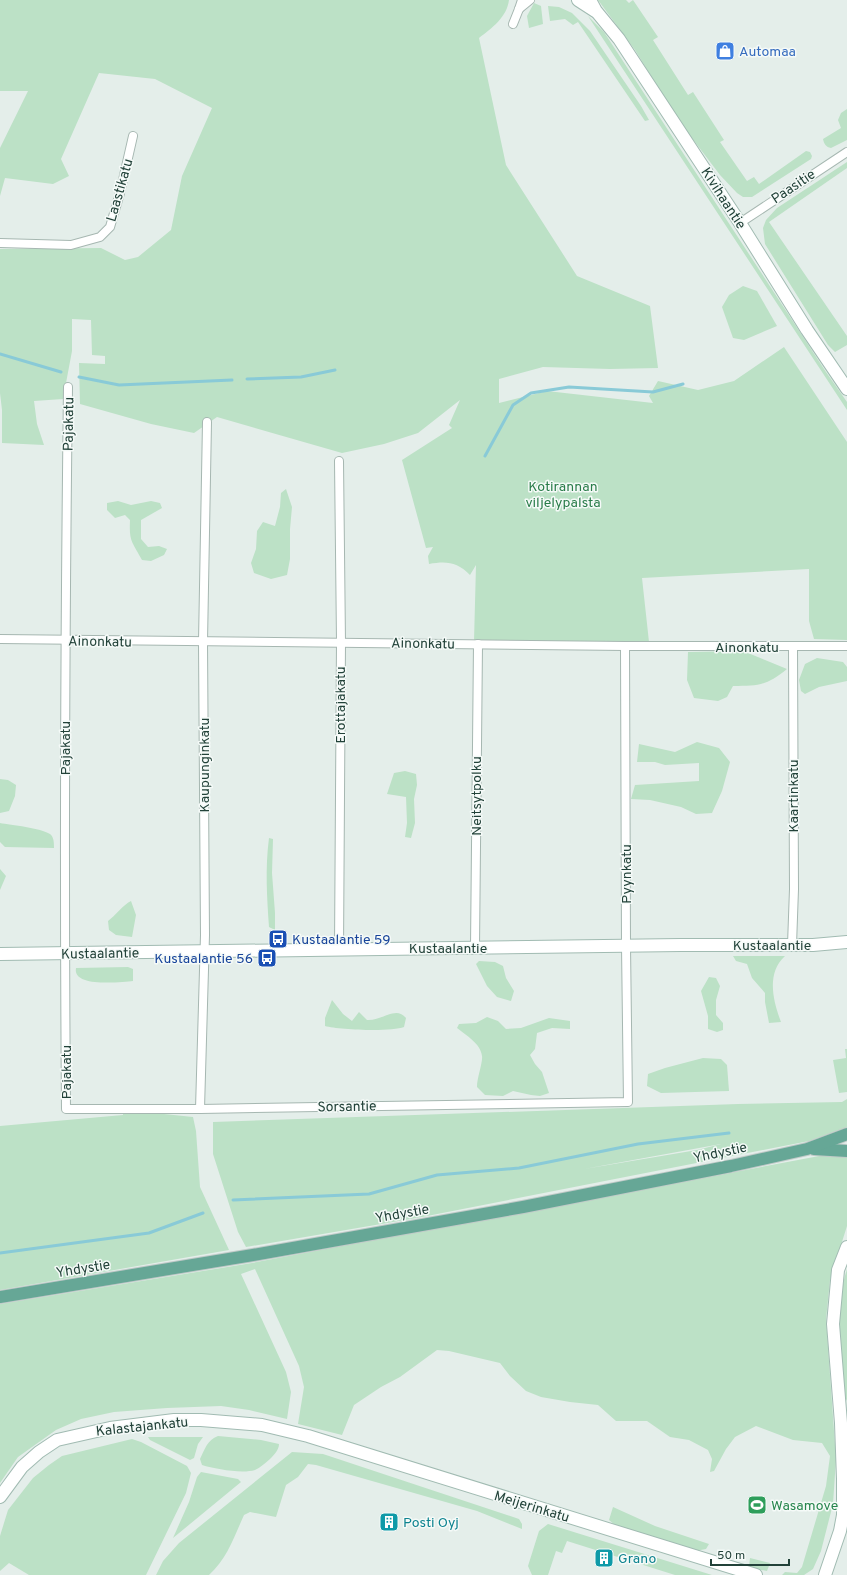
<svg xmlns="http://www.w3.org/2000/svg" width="847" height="1575" font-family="Overpass,sans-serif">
  <rect width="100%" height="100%" fill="#e4eeea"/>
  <g fill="#bce1c6" fill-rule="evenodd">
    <path d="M0,0h509c-2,17 -17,28 -30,38l27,127 71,111 73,30 8,62 -48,1 -67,-2 -44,12v24l48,-12 106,12 -4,-7 9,-15 40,9 36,-9 50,-34 63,95v198l-33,-1 -5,-18v-52l-167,9 7,64 -175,-1 2,-76 -6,10c-13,-13 -23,-14 -41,-11l-1,-8 5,-9 -7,1 -24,-88 50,-32 -3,-3 11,-25 -42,33 -34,11 -42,9 -125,-36 -23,16 -43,-9 -71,-20 -1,-41 26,1v-8l-13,-1 -1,-35 -19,-1v32l-9,48 -29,2 3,23 7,21 -42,-2v-33l-2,-17v-144l101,-1 24,12 13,-3 33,-27 11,-54 30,-68 -57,-29 -56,-6 -38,86 8,17 -16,8 -48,-6 -5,18v-48l28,-57h-28z"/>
    <polygon points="598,0 626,0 629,3 633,0 658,37 653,40 688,95 693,92 724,140 720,142 747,181 754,177 759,184 806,151 810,152 812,156 811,159 752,197 743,197 737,193 720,175 679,121 635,50"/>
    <polygon points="534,3 541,6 543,24 529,28 527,16"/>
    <polygon points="548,6 559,7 572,13 590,31 641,106 649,120 645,121 578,22 573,25 565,19 550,21"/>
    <polygon points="588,16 604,32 826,372 847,402 847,410"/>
    <path d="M847,109v31l-16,8c-5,-1 -7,-4 -8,-9l18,-11 -3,-8 3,-7z"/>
    <polygon points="847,162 847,168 769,222 847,336 847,345 835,352 828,345 765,244 763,228 766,220 777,208"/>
    <polygon points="743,286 757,291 777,326 744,340 733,338 722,307 729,295"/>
    <polygon points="286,489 292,507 290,529 290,559 287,575 271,579 254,573 251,563 256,549 257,531 263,522 275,526 280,507 281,493"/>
    <path d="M118,501l13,4 20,-4 9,2 2,5 -21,12v19l7,8 11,-1 8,3 -3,6 -13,6 -9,-1c-10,-19 -13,-18 -12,-40l-5,-5 -10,3 -8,-8v-7z"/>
    <path d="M743,651l44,18c-21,17 -29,17 -54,17l-6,11 -9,4 -24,-3 -7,-18 1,-28z"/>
    <polygon points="817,658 843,662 847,667 847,681 819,687 805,694 801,691 799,680 805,664"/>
    <polygon points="697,742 719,748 730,762 722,791 712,813 696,814 681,807 650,800 631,799 635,785 699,781 699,763 665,765 655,762 637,762 639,744 675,752"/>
    <polygon points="405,771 416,774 417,785 414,799 415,823 411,838 405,837 407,823 406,797 387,794 394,773"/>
    <polygon points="0,779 8,780 16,785 15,796 9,811 0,813"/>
    <path d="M0,823c11,2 41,5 50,11 4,3 4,9 4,14l-49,-1 -5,-5z"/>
    <path d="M269,838l4,1 -1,34 3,40v17l-6,-3c-2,-29 -4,-59 0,-89z"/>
    <polygon points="0,869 6,876 0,890"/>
    <path d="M131,901l5,14 -4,22 -16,-2 -7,-5 -1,-9c7,-5 16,-17 23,-20z"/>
    <path d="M733,956h52c-19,17 -12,45 -4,66l-12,1 -4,-21v-9l-13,-15 -5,-14 -11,-3z"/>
    <polygon points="479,961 495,962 503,966 506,978 514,991 511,1001 497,997 487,986 476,964"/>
    <path d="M128,967l5,2v12c-11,1 -61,7 -57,-13z"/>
    <polygon points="709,977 716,978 720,986 716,1000 716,1015 723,1023 723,1030 717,1032 708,1029 708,1016 701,991"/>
    <path d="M332,1000l11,14 9,7 7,-9 8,8c15,1 29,-15 39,-2l-2,9c-12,5 -65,3 -79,-1v-8z"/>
    <path d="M487,1017l11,4 8,8 15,-1 28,-10 21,3v8l-18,-1 -15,5 -2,16 -5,6 5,9 7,8 7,21 -9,3 -9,-1 -18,-4 -10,5 -18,-1 -8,-8c0,-9 6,-25 5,-31 -1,-12 -16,-21 -25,-28l2,-4 17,-1z"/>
    <polygon points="845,1049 847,1049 847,1092 839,1093 833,1060 846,1058"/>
    <polygon points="703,1058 721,1059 727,1065 729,1091 661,1093 647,1086 648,1074 665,1068"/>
    <path d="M847,1099v28l-38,14 -387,76 -176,30 -8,-15 -25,-78v-32l525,-18 104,-2zM721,1144l-24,6 -113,19z"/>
    <polygon points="123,1114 164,1114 193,1117 196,1131 200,1187 229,1250 0,1290 0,1126 123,1115"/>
    <polygon points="830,1154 847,1158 847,1226 830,1280 826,1319 836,1459 833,1504 821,1551 813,1569 804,1575 782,1575 785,1572 797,1573 802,1567 826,1486 830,1456 822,1443 793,1440 756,1426 735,1437 726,1449 714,1471 710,1472 712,1459 708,1450 689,1440 670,1437 647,1421 616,1421 598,1405 570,1402 541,1397 526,1391 510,1376 500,1363 449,1351 437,1350 400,1377 381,1387 354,1405 342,1435 298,1424 304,1387 299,1366 255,1269 241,1274 286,1372 291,1392 287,1419 249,1410 221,1406 167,1408 114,1412 81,1419 56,1430 18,1457 0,1483 0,1304 252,1263"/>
    <path d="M847,1269v132l-2,-4c-5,-43 -11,-87 2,-128z"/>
    <path d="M218,1436l43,4 18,4c0,6 -5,11 -9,15 -5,4 -10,9 -15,11 -13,4 -40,-1 -53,-5l-2,-6c5,-10 7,-19 18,-23z"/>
    <polygon points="148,1437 203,1437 198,1444 194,1458 190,1460 150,1440"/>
    <polygon points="132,1439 141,1442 187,1466 191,1473 186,1493 146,1575 29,1575 9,1563 0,1571 0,1536 8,1510 33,1478 49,1465 62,1456"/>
    <path d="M292,1452l31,2 196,65 3,5v5l-45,-18 -161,-46 -8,-1 -10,13 -12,8 -10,32 -26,-5 -6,3c-10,22 -17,44 -35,60h-53l7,-14 16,-18z"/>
    <polygon points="201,1472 238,1479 241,1482 173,1538 189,1502 197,1477"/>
    <polygon points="613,1507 655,1526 709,1544 706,1549 695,1551 615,1525 609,1520"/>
    <polygon points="548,1524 712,1575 675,1575 567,1541 562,1553 556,1551 548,1575 532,1575 528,1566 539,1531"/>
    <polygon points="750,1558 770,1563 767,1571 756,1569 749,1566"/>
  </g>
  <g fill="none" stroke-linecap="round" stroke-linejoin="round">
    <g stroke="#89cad7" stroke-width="3">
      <polyline points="0,354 61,372"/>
      <polyline points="79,377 119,385 232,380"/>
      <polyline points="247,379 301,377 335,370"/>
      <polyline points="485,456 513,405 531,393 569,387 653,392 683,384"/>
      <polyline points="233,1200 369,1194 437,1175 519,1168 638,1144 729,1133"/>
      <polyline points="0,1253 149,1233 203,1213"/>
    </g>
    <defs>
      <g id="street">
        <polyline points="519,9 530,0"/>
        <polyline points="513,24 519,9 522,0"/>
        <polyline points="740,223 847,152"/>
        <polyline points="0,243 71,245 100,237 110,227 120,193 133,136"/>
        <path d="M68,387c-3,241 -4,481 -2,722h134l428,-7 -2,-156 -1,-300"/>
        <polyline points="0,639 625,646 847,646"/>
        <polyline points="792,945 794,889 793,647"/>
        <polyline points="475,948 478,644"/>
        <polyline points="339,949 341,642 339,461"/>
        <polyline points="200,1109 205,935 203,642 207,422"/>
      </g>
      <g id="secondary">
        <polyline points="578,0 595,11"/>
        <polyline points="590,0 596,11 619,39 740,223 807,330 847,389"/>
        <polyline points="0,954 681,945 813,945 847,942"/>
        <polyline points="0,1497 22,1467 39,1452 57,1440 110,1428 174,1420 201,1420 262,1425 308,1436 756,1575"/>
        <polyline points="825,1575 840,1531 843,1515 843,1479 841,1423 833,1324 838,1270 847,1247"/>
      </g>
      <g id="primary">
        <polyline points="814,1149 847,1151"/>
        <polyline points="0,1297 253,1255 523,1207 731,1166 807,1149 847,1134"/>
      </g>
    </defs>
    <use href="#street" stroke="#a6b7b1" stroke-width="10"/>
    <use href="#secondary" stroke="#a1bbb2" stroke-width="14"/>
    <use href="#primary" stroke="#c1cac8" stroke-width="14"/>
    <use href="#street" stroke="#fff" stroke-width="8"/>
    <use href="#secondary" stroke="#fff" stroke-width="12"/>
    <use href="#primary" stroke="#66a796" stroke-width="12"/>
  </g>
  <defs>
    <symbol id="shop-square" viewBox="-11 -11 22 22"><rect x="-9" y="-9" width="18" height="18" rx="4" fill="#3f7fe0" stroke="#f5faf8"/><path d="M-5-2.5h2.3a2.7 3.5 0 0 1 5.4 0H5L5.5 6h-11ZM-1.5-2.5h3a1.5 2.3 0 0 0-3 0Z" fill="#fff"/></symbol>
    <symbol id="bus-square" viewBox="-11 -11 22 22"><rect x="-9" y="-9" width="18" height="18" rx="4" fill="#1a4fb4" stroke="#f5faf8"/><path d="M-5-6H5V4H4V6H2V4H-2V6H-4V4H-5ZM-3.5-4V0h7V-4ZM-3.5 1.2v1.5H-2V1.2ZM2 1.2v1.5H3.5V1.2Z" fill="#fff"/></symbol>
    <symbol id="stadium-square" viewBox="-11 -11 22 22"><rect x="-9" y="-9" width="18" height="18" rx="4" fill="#2e9e5b" stroke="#f5faf8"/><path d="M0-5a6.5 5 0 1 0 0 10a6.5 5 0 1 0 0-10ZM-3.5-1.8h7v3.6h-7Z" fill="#fff"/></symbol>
    <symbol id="building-square" viewBox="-11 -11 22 22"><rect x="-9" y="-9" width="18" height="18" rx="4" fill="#0f9aa8" stroke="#f5faf8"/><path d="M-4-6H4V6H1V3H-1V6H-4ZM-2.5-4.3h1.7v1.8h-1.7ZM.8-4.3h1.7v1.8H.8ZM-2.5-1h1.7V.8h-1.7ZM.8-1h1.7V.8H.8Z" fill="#fff"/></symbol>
  </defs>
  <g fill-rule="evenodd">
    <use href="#shop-square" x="714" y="40" width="22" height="22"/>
    <use href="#bus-square" x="267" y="928" width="22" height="22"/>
    <use href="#bus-square" x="256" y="947" width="22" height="22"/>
    <use href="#stadium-square" x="746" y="1494" width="22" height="22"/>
    <use href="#building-square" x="378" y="1511" width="22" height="22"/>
    <use href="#building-square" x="593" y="1547" width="22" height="22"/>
  </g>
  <g text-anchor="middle" stroke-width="3" stroke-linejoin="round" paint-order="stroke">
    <g font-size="14" fill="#366cbe" stroke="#f5faf8" text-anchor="start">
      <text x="739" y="56">Automaa</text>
    </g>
    <g font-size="14" fill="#224239" stroke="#f5faf8">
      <text transform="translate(793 186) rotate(-34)" y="5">Paasitie</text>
      <text transform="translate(119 190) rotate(-74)" y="5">Laastikatu</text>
      <text transform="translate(724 198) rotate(57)" y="5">Kivihaantie</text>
      <text transform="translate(68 424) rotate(-89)" y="5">Pajakatu</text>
      <text transform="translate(100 641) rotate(1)" y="5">Ainonkatu</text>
      <text transform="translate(423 643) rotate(1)" y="5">Ainonkatu</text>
      <text x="747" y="652">Ainonkatu</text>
      <text transform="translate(340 705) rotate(-90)" y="5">Erottajakatu</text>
      <text transform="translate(65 748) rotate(-90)" y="5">Pajakatu</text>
      <text transform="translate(204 765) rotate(-90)" y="5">Kaupunginkatu</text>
      <text transform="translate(476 796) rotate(-90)" y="5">Neitsytpolku</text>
      <text transform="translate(793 796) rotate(-90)" y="5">Kaartinkatu</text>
      <text transform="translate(626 874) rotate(-90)" y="5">Pyynkatu</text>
      <text x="772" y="950">Kustaalantie</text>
      <text x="448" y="953">Kustaalantie</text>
      <text transform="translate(100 953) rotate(-1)" y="5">Kustaalantie</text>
      <text transform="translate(66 1072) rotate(-90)" y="5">Pajakatu</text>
      <text transform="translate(347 1106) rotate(-1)" y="5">Sorsantie</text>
      <text transform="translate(720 1152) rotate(-12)" y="5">Yhdystie</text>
      <text transform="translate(402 1213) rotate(-10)" y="5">Yhdystie</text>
      <text transform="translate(83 1268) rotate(-9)" y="5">Yhdystie</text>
      <text transform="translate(142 1426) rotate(-6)" y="5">Kalastajankatu</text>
      <text transform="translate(532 1506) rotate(17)" y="5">Meijerinkatu</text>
    </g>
    <g font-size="14" fill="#297c49" stroke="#f5faf8">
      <text x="563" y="491">Kotirannan<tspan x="563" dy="16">viljelypalsta</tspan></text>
    </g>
    <g font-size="14" fill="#164399" stroke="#f5faf8" text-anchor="start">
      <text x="292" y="944">Kustaalantie 59</text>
      <text x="253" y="963" text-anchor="end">Kustaalantie 56</text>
    </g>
    <g font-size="14" fill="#27864d" stroke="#f5faf8" text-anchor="start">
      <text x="771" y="1510">Wasamove</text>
    </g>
    <g font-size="14" fill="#0d838f" stroke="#f5faf8" text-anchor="start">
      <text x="403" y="1527">Posti Oyj</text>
      <text x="618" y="1563">Grano</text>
    </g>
  </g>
  <path d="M711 1559v6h78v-6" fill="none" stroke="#224239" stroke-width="2"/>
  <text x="717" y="1559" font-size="12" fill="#224239" stroke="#f5faf8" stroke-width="3" paint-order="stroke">50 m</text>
</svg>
